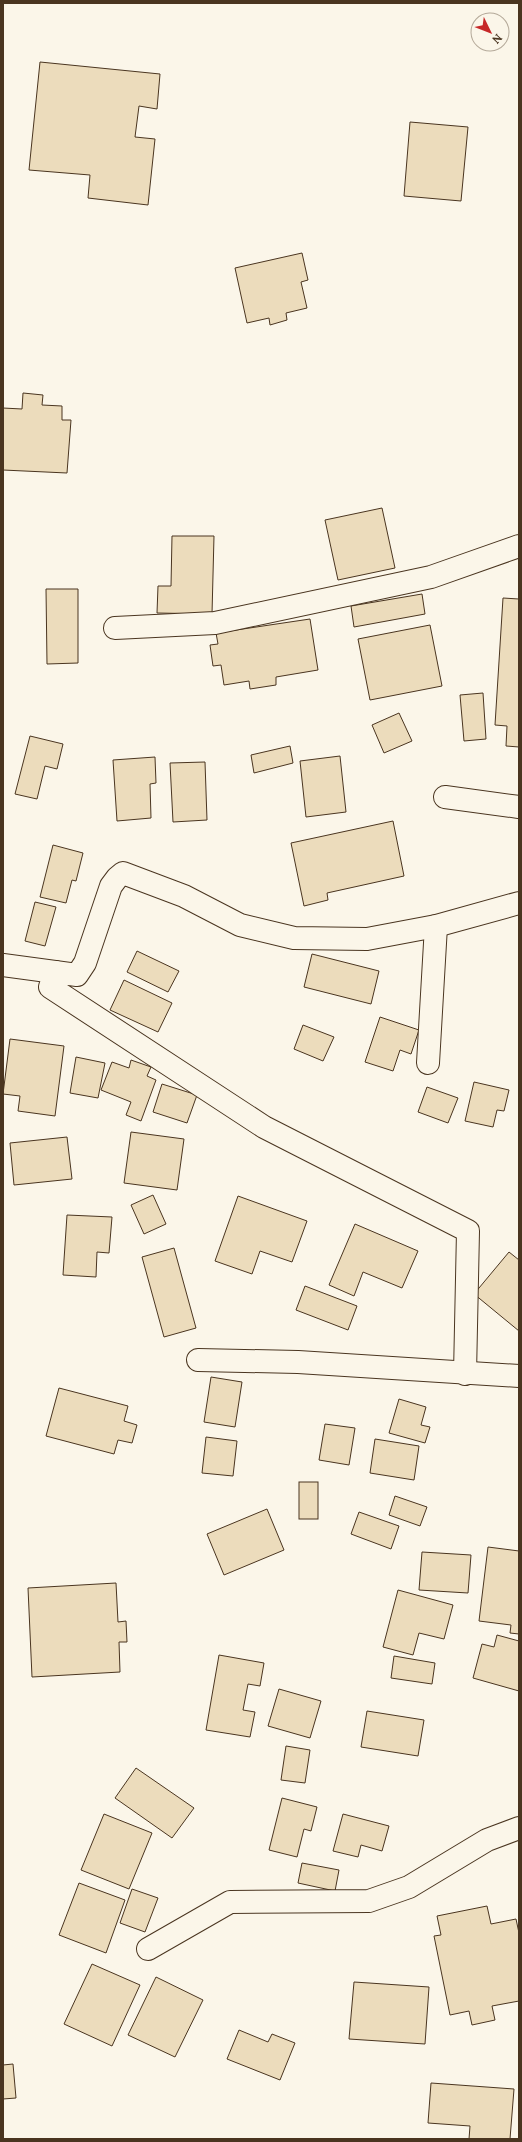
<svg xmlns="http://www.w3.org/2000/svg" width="522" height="2142" font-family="Lora,serif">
  <rect width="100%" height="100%" fill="#fbf6e9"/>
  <g fill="#ecdcbc" stroke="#4a3520">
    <polygon points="40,62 160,74 157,109 139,106 135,137 155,139 148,205 88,198 90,175 29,170"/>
    <polygon points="410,122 468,127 461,201 404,196"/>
    <polygon points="302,253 308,280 301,282 307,308 286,313 287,320 270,325 269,318 247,323 235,268"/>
    <polygon points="23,393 43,395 42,405 62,406 62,420 71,420 67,473 3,470 3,408 22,409"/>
    <polygon points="382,508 395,568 338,580 325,520"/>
    <polygon points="172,536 214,536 212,614 157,613 158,586 171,586"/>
    <polygon points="46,589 78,589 78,663 47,664"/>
    <polygon points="422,594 425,614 354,627 351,606"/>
    <polygon points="503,598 519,599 519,747 506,746 507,726 495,725"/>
    <polygon points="310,619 318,670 276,677 276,685 250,689 249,681 224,685 221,665 213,666 210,645 218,644 216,633"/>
    <polygon points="430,625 442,686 370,700 358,639"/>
    <polygon points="483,693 486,739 464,741 460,695"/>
    <polygon points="399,713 412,741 384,753 372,725"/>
    <polygon points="30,736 63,744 57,769 45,766 37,799 15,794"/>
    <polygon points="290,746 293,763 254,773 251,755"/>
    <polygon points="340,756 346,812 306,817 300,761"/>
    <polygon points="155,757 156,783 150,784 151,818 117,821 113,760"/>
    <polygon points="205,762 207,820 173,822 170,763"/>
    <polygon points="393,821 404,876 327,893 328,900 304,906 291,843"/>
    <polygon points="53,845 83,853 76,881 72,880 66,903 40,897"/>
    <polygon points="35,902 56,907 45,946 25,941"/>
    <polygon points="137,951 179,971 168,992 127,972"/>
    <polygon points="312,954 379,971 371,1004 304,987"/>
    <polygon points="124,980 172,1003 158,1032 110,1010"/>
    <polygon points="380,1017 419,1030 411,1054 400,1050 393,1071 365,1062"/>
    <polygon points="303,1025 334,1037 323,1061 294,1049"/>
    <polygon points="10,1039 64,1046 55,1116 18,1111 20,1096 3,1094"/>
    <polygon points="76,1057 105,1063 98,1098 70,1093"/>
    <polygon points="131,1060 151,1067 147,1076 156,1080 141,1121 126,1115 131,1102 101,1090 112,1062 129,1068"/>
    <polygon points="474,1082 509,1090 504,1111 497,1110 493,1127 465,1121"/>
    <polygon points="162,1084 197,1095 187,1123 153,1112"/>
    <polygon points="427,1087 458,1098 448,1123 418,1112"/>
    <polygon points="131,1132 184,1139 177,1190 124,1183"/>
    <polygon points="67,1137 72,1179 14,1185 10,1143"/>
    <polygon points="153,1195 166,1224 144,1234 131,1205"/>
    <polygon points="238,1196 307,1221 292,1262 260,1251 252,1274 215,1261"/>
    <polygon points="67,1215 112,1217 109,1253 97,1252 96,1277 63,1275"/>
    <polygon points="355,1224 418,1251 402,1288 363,1272 354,1296 329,1285"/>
    <polygon points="174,1248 196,1328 164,1337 142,1257"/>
    <polygon points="509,1252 519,1260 519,1331 474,1294"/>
    <polygon points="305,1286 357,1306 348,1330 296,1310"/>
    <polygon points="211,1377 242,1382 235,1427 204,1422"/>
    <polygon points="59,1388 128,1406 124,1421 137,1425 132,1443 118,1440 114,1454 46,1436"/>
    <polygon points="399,1399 426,1407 421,1425 430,1427 425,1443 389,1433"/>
    <polygon points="325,1424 355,1428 349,1465 319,1460"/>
    <polygon points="206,1437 237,1441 233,1476 202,1473"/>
    <polygon points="375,1439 419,1446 414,1480 370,1473"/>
    <rect x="299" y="1482" width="19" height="37"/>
    <polygon points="395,1496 427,1507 420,1526 389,1515"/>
    <polygon points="267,1509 284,1550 224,1575 207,1534"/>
    <polygon points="359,1512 399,1526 391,1549 351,1534"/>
    <polygon points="488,1547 519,1551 519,1634 510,1633 511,1625 479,1621"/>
    <polygon points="422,1552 471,1555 468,1593 419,1590"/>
    <polygon points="116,1583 118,1622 126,1621 127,1642 119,1642 120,1672 32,1677 28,1588"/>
    <polygon points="398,1590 453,1605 444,1639 419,1633 413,1655 383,1647"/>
    <polygon points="497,1635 519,1641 519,1691 473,1678 482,1644 494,1647"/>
    <polygon points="219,1655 264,1663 260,1686 248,1684 243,1710 255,1712 250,1737 206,1730"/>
    <polygon points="394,1656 435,1663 432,1684 391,1678"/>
    <polygon points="279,1689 321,1701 310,1738 268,1726"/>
    <polygon points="367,1711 424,1720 418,1756 361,1747"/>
    <polygon points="286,1746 310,1750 305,1783 281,1780"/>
    <polygon points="136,1768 194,1808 172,1838 115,1798"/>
    <polygon points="282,1798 317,1807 311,1831 304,1829 297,1857 269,1850"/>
    <polygon points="104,1814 152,1833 129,1889 81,1870"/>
    <polygon points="343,1814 389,1826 382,1851 361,1845 358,1857 333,1851"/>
    <polygon points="302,1863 339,1870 335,1891 298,1883"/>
    <polygon points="79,1883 125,1900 106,1953 59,1935"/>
    <polygon points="132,1889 158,1898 145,1932 120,1923"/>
    <polygon points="487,1906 491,1924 516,1919 519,1933 519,2001 492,2006 495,2020 472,2025 469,2011 450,2015 434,1936 441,1935 437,1916"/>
    <polygon points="92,1964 140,1985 112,2046 64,2024"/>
    <polygon points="156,1977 203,2000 175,2057 128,2035"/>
    <polygon points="354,1982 429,1987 425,2044 349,2039"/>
    <polygon points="239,2030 268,2042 272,2034 295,2043 280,2080 227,2059"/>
    <polygon points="13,2064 16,2098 3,2099 3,2065"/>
    <polygon points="431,2083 514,2089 510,2139 469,2139 470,2126 428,2123"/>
  </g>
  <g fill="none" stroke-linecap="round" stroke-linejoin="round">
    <defs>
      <g id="street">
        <polyline points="115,628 215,623 431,577 519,546"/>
        <polyline points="445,797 519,807"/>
        <polyline points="3,965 55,972"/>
        <polyline points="428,1063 436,926"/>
        <polyline points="198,1360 298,1362 519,1376"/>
        <polyline points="465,1374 468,1231 264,1127 50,987 55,972 77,975 85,963 111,886 117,878 123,873 184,896 240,925 294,938 367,939 436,926 519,903"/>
        <polyline points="148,1949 230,1902 369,1901 409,1887 487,1840 519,1828"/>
      </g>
    </defs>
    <use href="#street" stroke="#4a3520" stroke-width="24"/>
    <use href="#street" stroke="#fbf6e9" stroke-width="22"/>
  </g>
  <rect width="522" height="2142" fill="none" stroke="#4a3520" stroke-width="8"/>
  <g transform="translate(490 32) rotate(133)"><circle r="19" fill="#fbf6e9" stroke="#b4a999"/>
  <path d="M0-3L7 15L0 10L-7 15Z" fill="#c62828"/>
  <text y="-6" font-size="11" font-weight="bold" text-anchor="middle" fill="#4a3520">N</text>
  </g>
</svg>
